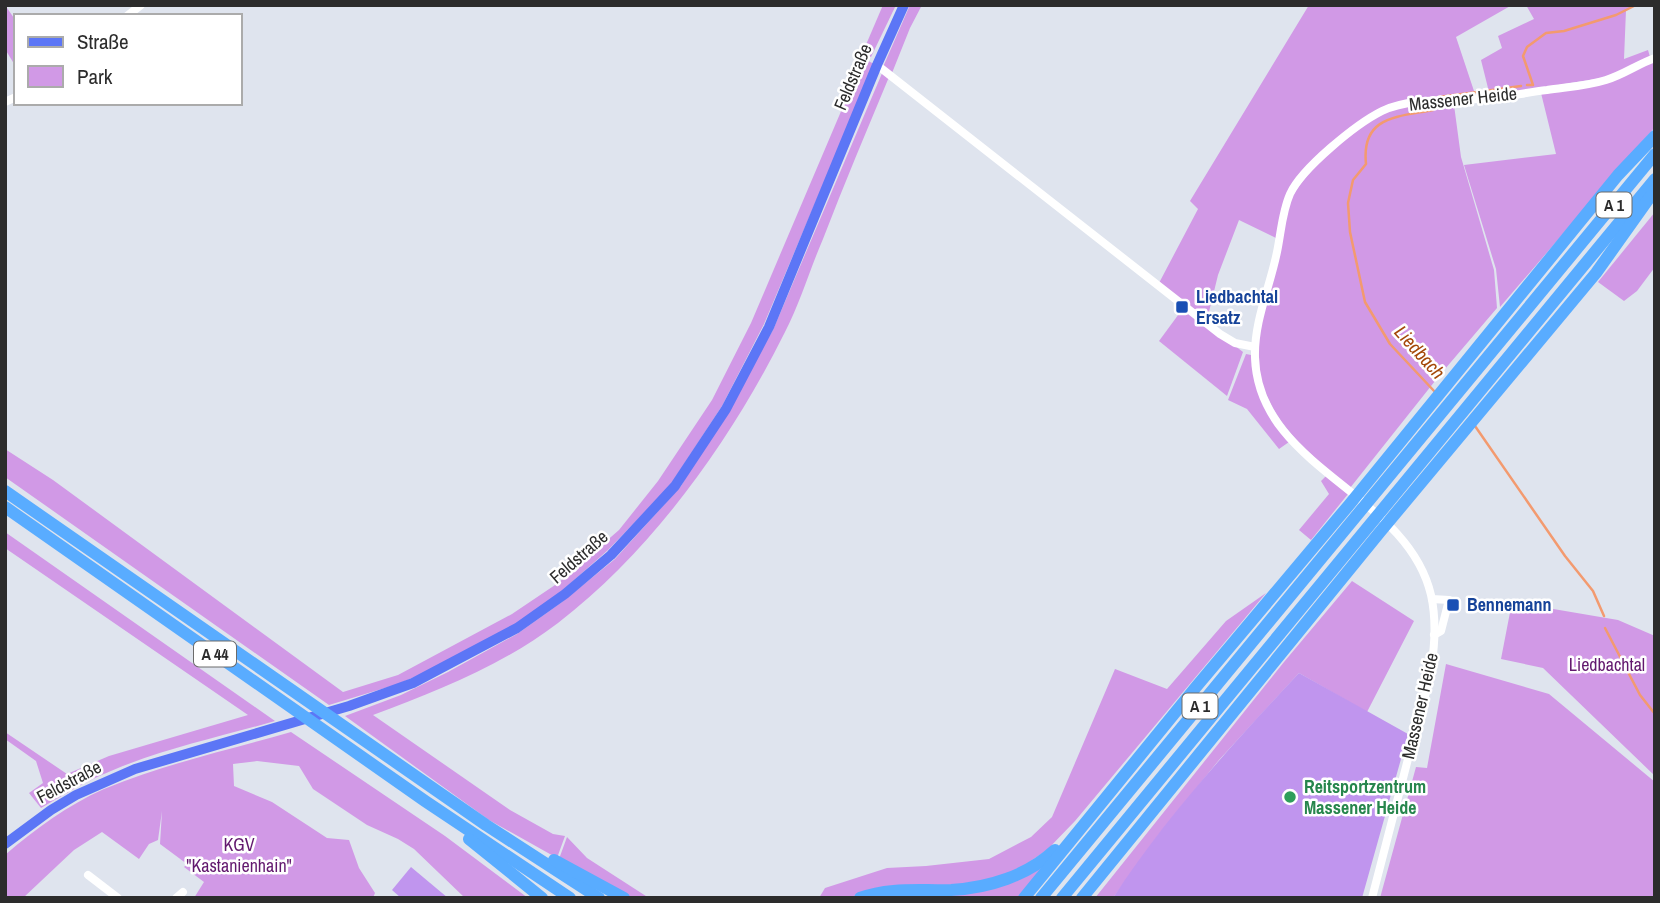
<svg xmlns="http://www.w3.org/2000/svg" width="1660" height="903" font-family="'Archivo Narrow',sans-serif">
  <rect width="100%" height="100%" fill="#dfe4ee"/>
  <g fill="#d199e6">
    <polygon points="5,5 16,21 16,67 5,49"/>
    <polygon points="883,5 896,5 871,57 862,54"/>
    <polygon points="910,5 922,5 910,28 892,73 883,67"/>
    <polygon points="1309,5 1512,5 1456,37 1476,97 1393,103 1298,176 1276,238 1239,220 1218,275 1207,320 1159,283 1198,209 1190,201"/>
    <polygon points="1526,5 1633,5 1626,10 1624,59 1648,50 1650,57 1608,77 1490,96 1481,60 1502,48 1498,36 1534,19"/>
    <polygon points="861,57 874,64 764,324 722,406 669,487 608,550 563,590 514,626 449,662 398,684 329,705 5,477 5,449 53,480 343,692 398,675 512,614 558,583 619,530 658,481 712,400 751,323 842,109"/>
    <polygon points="1655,60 1655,127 1500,307 1496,269 1464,165 1556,154 1541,93 1595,85"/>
    <path d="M883,71l6,6c-22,53 -45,107 -66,162 -13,30 -23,64 -38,93 -53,107 -132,218 -227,291 -55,42 -121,68 -185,92l137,95 43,24 12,2 -8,22 -68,-38 -144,-104 56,-21 47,-23 69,-38 45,-32 53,-43 66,-73 92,-156z"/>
    <path d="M1454,105l7,52 33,113 3,38 -58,68 -89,112c-32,-27 -67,-54 -84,-94 -15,-34 -5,-70 3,-104 6,-26 11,-64 21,-88 11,-29 75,-85 105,-93 19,-5 39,-4 59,-4z"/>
    <polygon points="1655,212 1655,267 1637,291 1624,301 1598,282"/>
    <polygon points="1184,307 1243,352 1227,396 1159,341"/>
    <path d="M1246,354l5,1c4,39 14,56 38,87l-10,7 -32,-40 -19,-9z"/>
    <polygon points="1326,476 1348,494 1311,540 1299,530 1329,494 1321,481"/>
    <path d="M5,532l270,189c-62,18 -128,31 -186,60 -17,8 -32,18 -48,27l-12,-15 14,-10 -7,-22 -31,-22v-7l62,42 42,-18 139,-41 -243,-167z"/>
    <polygon points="1352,581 1414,621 1367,712 1299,673 1219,760 1159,834 1113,898 1095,898 1284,662"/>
    <polygon points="1266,593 1075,821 1047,850 1014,872 979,883 871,890 848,898 819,898 825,888 887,868 926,866 989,859 1031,837 1052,817 1115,669 1167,689 1226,621"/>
    <polygon points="1512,602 1618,620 1655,636 1653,656 1655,657 1655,776 1543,668 1501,659"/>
    <polygon points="1446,664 1549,694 1655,782 1655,898 1380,898 1416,767 1427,768"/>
    <path d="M291,732l154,104 83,62h-63l-51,-49 -16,-10 -31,-14 -54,-36 -14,-23 -42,-5 -24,3 1,22 38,16 55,36 22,2 10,28 16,25 -2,5h-179l10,-16 -20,-15 3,-3 -27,-20 2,-33 -4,29 -9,4 -10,15 -37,-27 -28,18 -51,48h-18v-43c30,-26 63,-50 99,-66 60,-25 125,-39 187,-57z"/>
    <polygon points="567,837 587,858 649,898 627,898 559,859"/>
    <polygon points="1045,862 1020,898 869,898 952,893"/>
  </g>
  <g fill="#c095ee">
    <path d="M1299,673l109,61 -46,164h-249c53,-82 120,-154 186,-225z"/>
    <polygon points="411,867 448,898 401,898 392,890"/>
  </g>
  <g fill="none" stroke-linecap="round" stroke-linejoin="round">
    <g stroke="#f39a6f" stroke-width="2.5">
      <polyline points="1527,85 1533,85 1523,56 1527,47 1546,33 1564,31 1616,15 1636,5"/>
      <polyline points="1485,91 1521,86"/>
      <polyline points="1439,97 1477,92"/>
      <path d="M1433,110c-36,7 -72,6 -67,54l-13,16 -5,23 2,29 15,70 25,42 45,48"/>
      <polyline points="1475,426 1565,556 1593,591 1604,616"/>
      <polyline points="1605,628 1640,695 1655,714"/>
    </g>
    <g stroke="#fff" stroke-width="8">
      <polyline points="127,16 141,5"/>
      <polyline points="877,65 1220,334 1235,343 1255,347"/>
      <polyline points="5,102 16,97"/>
      <polyline points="1432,599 1449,600 1441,631 1434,635"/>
      <polyline points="88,875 118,898"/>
      <polyline points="176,898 183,892"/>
      <path d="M1372,898c12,-47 24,-93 36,-139 14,-52 35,-110 23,-164 -24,-103 -173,-126 -176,-238 -1,-36 15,-70 22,-105 4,-19 5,-40 13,-58 12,-26 66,-70 92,-83 31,-15 78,-9 112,-13 18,-2 35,-6 53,-8 20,-3 40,-4 59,-10 17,-5 32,-16 49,-22"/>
    </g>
    <polyline stroke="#5c76f6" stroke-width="10" points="5,844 51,810 76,795 135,769 349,706 413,683 517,628 565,594 611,555 675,486 726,409 769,327 877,65 904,5"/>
    <g stroke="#59acff" stroke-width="12">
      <polyline points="5,491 486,825 599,898"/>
      <polyline points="5,507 425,801 570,898"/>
      <polyline points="469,839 542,898"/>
      <polyline points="554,860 624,898"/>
      <path d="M860,898c30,-11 59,-7 91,-8 37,-2 76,-14 104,-40"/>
      <polyline points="1024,898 1196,687 1349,505 1618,175 1655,136"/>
      <polyline points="1041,898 1655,154"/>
      <polyline points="1062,898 1655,179"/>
      <polyline points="1082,898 1380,532 1596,273 1655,190"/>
    </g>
  </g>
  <g fill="#1a4fb4" stroke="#fff" stroke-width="2.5">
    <rect x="1175" y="300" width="14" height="14" rx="3.5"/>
    <rect x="1446" y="598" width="14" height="14" rx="3.5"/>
  </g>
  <circle fill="#2e9e5b" stroke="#fff" stroke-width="2.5" cx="1290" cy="797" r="7"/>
  <g text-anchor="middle" stroke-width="5" stroke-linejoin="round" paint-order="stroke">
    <g fill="#fff" stroke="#6b6b6b" stroke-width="2">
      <rect x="1596.5" y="192.5" width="35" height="25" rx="5"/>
      <rect x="194" y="641.5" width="42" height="25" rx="5"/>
      <rect x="1182.5" y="693.5" width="35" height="25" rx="5"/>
    </g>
    <g font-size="16" font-weight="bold" fill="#2c2c2c">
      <text x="1614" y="211">A 1</text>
      <text x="215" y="660">A 44</text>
      <text x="1200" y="712">A 1</text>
    </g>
    <g font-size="18" fill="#2c2c2c" stroke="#fff">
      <text transform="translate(853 77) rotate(-67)" y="6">Feldstraße</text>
      <text transform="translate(1463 99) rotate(-6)" y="6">Massener Heide</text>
      <text transform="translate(579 557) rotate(-41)" y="6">Feldstraße</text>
      <text transform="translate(1420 706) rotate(-77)" y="6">Massener Heide</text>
      <text transform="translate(69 782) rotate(-28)" y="6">Feldstraße</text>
    </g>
    <g font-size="18" font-weight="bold" fill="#164399" stroke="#fff" text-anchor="start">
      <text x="1196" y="303">Liedbachtal<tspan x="1196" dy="21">Ersatz</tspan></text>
      <text x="1467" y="611">Bennemann</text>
    </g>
    <g font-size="18" fill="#62186e" stroke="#fff">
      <text x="1607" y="671">Liedbachtal</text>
      <text x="239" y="851">KGV<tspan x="239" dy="21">"Kastanienhain"</tspan></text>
    </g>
    <g font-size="18" font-weight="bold" fill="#27864d" stroke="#fff" text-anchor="start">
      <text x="1304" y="793">Reitsportzentrum<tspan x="1304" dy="21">Massener Heide</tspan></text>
    </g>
    <g font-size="19" font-style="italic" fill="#a44809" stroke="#fff">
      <text transform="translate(1420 352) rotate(48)" y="7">Liedbach</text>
    </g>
  </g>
  <rect width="1660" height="903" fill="none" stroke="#2c2c2c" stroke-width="14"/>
  <rect x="14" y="14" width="228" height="91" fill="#ffffff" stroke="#ababab" stroke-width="2"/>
  <rect x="28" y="37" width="35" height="10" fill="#5c76f6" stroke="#ababab" stroke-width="2"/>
  <text x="77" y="49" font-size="21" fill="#2c2c2c">Straße</text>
  <rect x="28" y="66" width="35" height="21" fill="#d199e6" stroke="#ababab" stroke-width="2"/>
  <text x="77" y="84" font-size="21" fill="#2c2c2c">Park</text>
</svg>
